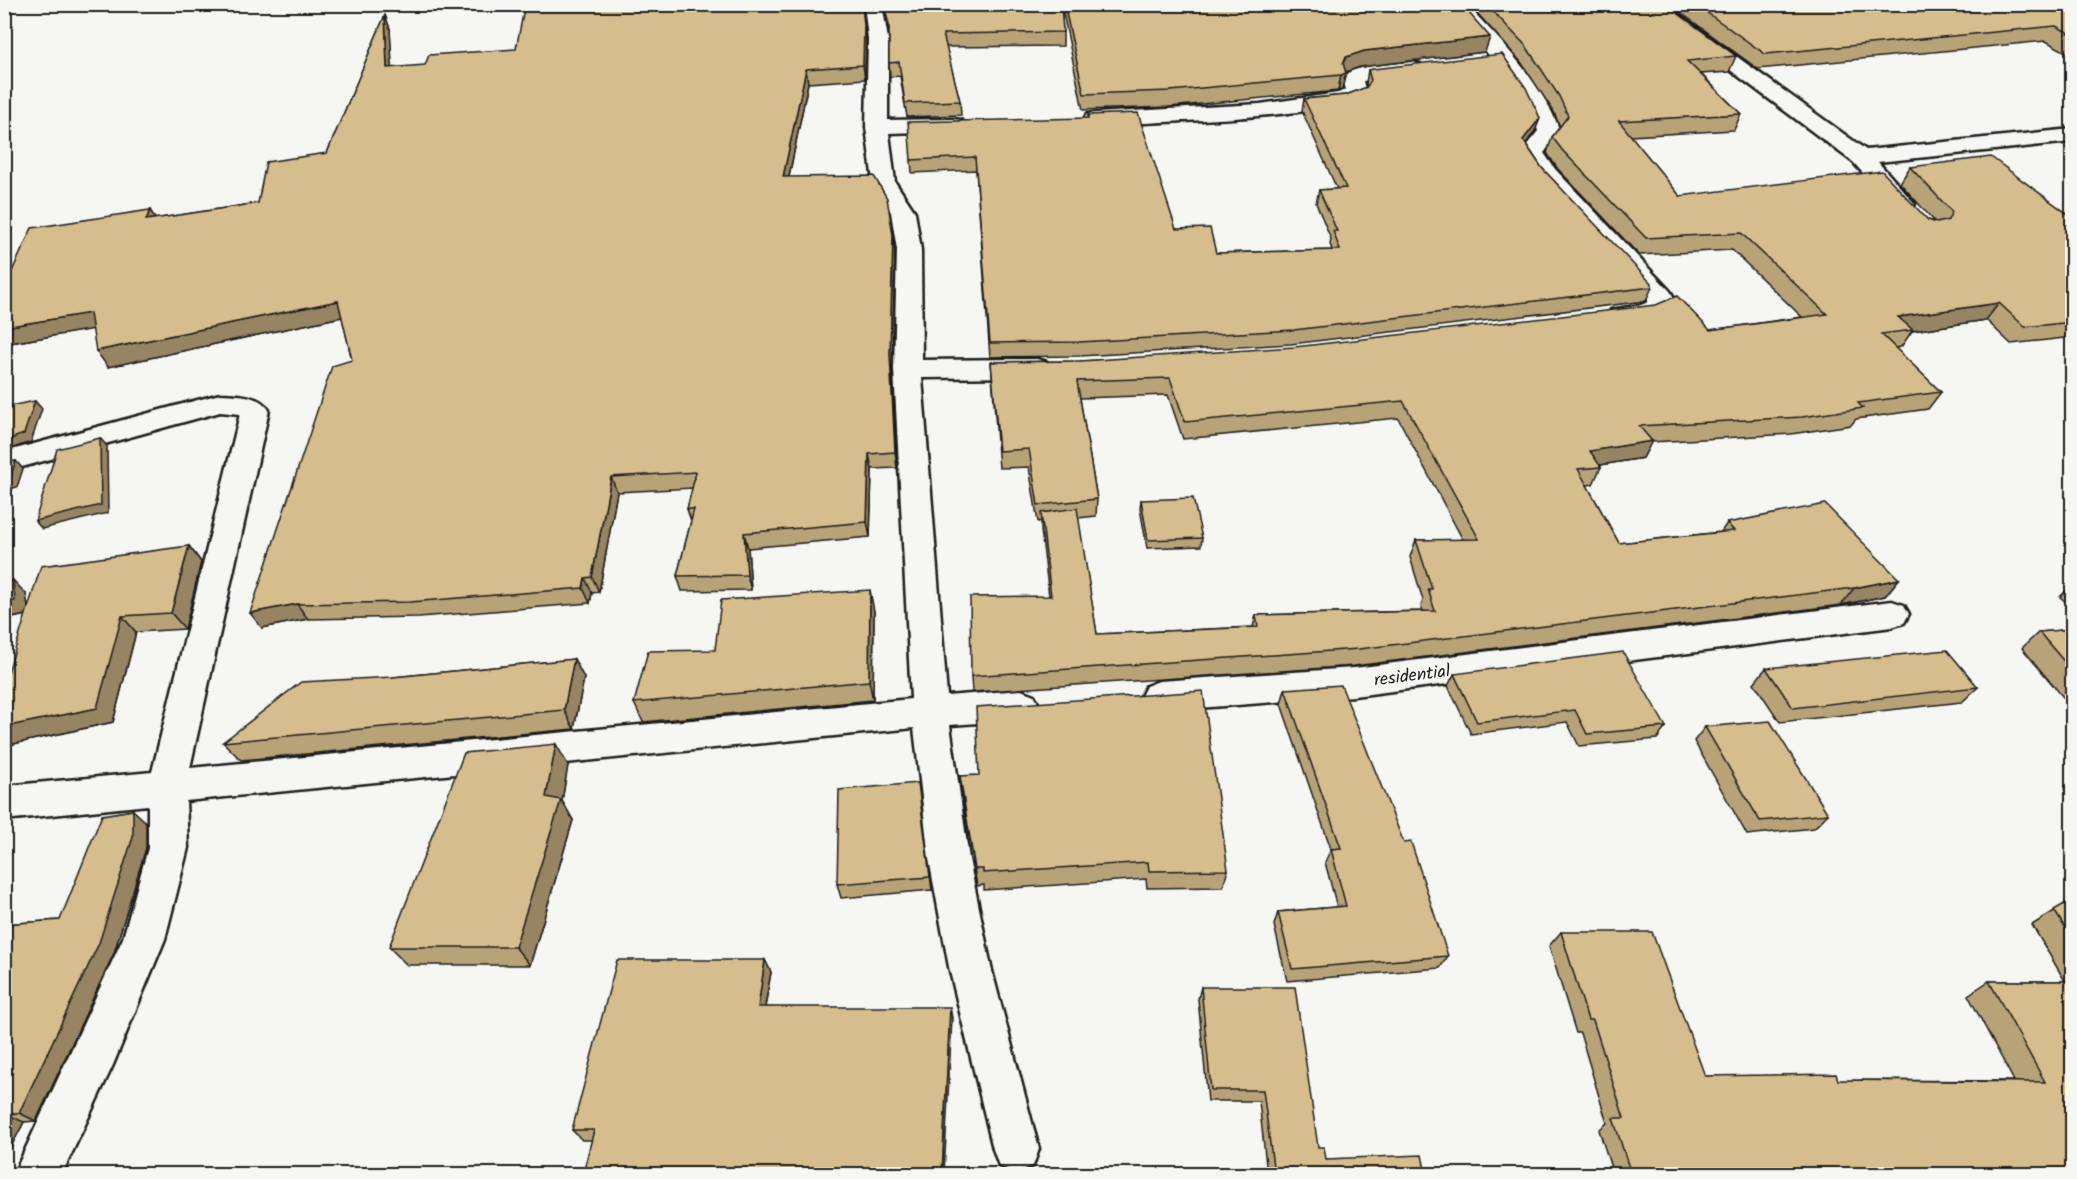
<svg xmlns="http://www.w3.org/2000/svg" width="2077" height="1179" font-family="Kalam,sans-serif">
  <rect width="100%" height="100%" fill="#f6f6f2"/>
  <filter id="ink" filterUnits="userSpaceOnUse"><feTurbulence type="fractalNoise" baseFrequency=".0167" numOctaves="2"/><feDisplacementMap in="SourceGraphic" scale="12" xChannelSelector="R" yChannelSelector="G"/><feConvolveMatrix kernelMatrix="1 2 1 2 8 2 1 2 1" color-interpolation-filters="sRGB"/></filter>
  <g filter="url(#ink)">
    <g fill="none" stroke-linecap="round" stroke-linejoin="round">
      <defs>
        <g id="minor">
          <path d="M864,4h18l6,35v81l65,-1 8,1 3,5 -3,5 -8,1 -64,2 6,49 20,30 6,38 1,110 115,-1 10,3 4,6 -4,6 -10,3 -115,1 25,318 74,-6 13,5 5,10 -5,10 -13,5 -71,5 19,134 22,108 48,182 -6,17 -17,6 -17,-6 -6,-17 -44,-182 -20,-108 -15,-131 -728,73 2,47 -23,91 -52,126 -51,109h-48l109,-236 25,-90v-43l-144,15v-34l148,-14 88,-358 -20,-2 -216,60v-20l216,-58c17,1 39,0 49,16l-79,358 721,-69 -17,-330 3,-119 -6,-38 -18,-30 -7,-55 2,-88z"/>
          <path d="M1446,4h20c36,38 75,77 94,127l-16,22 11,16 115,122c20,28 -43,35 -59,31l-4,-6 4,-6 30,-5 7,-3v-5l-112,-123 -15,-22 17,-21 -5,-16 -19,-30z"/>
          <polygon points="1642,4 1664,4 1866,150 2072,129 2072,142 1878,162 1915,204 1911,209 1903,211 1895,209 1853,162"/>
          <path d="M1413,62l7,2 3,4 -3,4 -57,9 3,12c-17,25 -231,30 -271,32l-8,-1 -3,-5 3,-5 8,-1 165,-9 78,-11 7,-3 -3,-12c9,-14 55,-14 71,-16z"/>
          <polygon points="1892,601 1904,605 1909,614 1904,623 1892,627 1354,696 1159,711 1146,706 1141,696 1146,686 1159,681 1354,668"/>
        </g>
      </defs>
      <use href="#minor" stroke="#1c1c1c" stroke-width="5"/>
      <use href="#minor" fill="#f6f6f2" fill-rule="evenodd"/>
    </g>
    <g fill="#b8a379" stroke="#1c1c1c" stroke-width="1.5" fill-rule="evenodd">
      <polygon points="883,4 1061,4 1063,32 1063,46 946,47 960,101 961,115 907,117 900,76 890,77 889,63 889,33"/>
      <polygon points="1063,4 1461,4 1485,52 1360,67 1345,72 1342,89 1338,91 1169,107 1083,110 1063,13"/>
      <path d="M1469,4h196l71,52 -7,16 -28,2 40,40 -7,16 -103,6 49,60 248,24 7,2 -35,-39 10,-16 163,51v119l-62,7 -25,-24 -74,11 -11,16 -6,1 46,44 -13,17 -72,10 -5,6 -60,9 -140,8 -8,16 -43,7 1,2 -8,17 -6,1 32,58 102,-11 6,-9 172,56 -14,17 -44,9 -487,61 -382,26 -1,-16 78,-80 -8,-66v-9l-3,1 -9,-55 -30,1 -8,-106 89,-1 630,-31 92,-13 -70,-67 -93,5 -82,-87 -10,-15 5,-16 8,-10 -6,-15 -33,-50zM1168,395l15,44 215,-21 65,122h-47l-6,17 13,43 -2,6 2,5 -167,4 -3,12 -156,7 -19,-116 18,-2 1,-17 -17,-101z"/>
      <polygon points="1669,4 2073,4 2073,56 2046,41 1758,69"/>
      <polygon points="385,15 390,29 392,68 866,39 865,79 808,83 789,177 895,250 892,369 897,468 872,469 870,537 748,548 751,590 682,591 677,576 691,521 687,509 693,488 617,492 599,592 592,593 590,603 419,617 308,619 262,628 352,360 342,317 108,367 93,329 4,344 155,219 258,203 327,153"/>
      <polygon points="1368,70 1540,118 1535,131 1526,144 1542,168 1652,287 1646,301 1291,344 1079,356 990,357 976,170 912,173 911,160 1088,118 1088,115 1176,229 1216,253 1332,250 1330,244 1331,239 1316,203 1319,190 1337,189 1302,111 1304,99 1346,95 1367,87 1366,83"/>
      <polygon points="1141,500 1202,538 1201,546 1147,548 1140,508"/>
      <polygon points="189,546 201,562 185,629 136,632 113,722 9,745 26,615 4,620 4,581 26,594 28,608"/>
      <polygon points="2073,584 2073,608 2060,597"/>
      <polygon points="874,611 873,700 643,722 634,703 715,650"/>
      <polygon points="2073,629 2073,709 2022,648 2039,632"/>
      <polygon points="574,659 584,678 574,729 241,760 223,742 393,677"/>
      <polygon points="1766,668 1978,687 1962,702 1780,722 1754,683"/>
      <polygon points="1454,674 1666,727 1657,739 1579,746 1567,722 1471,734 1448,686"/>
      <polygon points="1285,689 1448,956 1440,968 1287,981 1274,925 1278,912 1337,907 1325,862 1331,849 1281,704"/>
      <polygon points="1705,727 1828,814 1814,828 1747,835 1694,741"/>
      <polygon points="568,765 562,801 573,820 530,965 407,965 389,947"/>
      <polygon points="960,776 1228,870 1223,887 1147,888 1146,879 984,890 984,885 977,886 962,794"/>
      <polygon points="918,783 932,890 841,898 837,884"/>
      <polygon points="146,822 146,848 114,953 36,1121 24,1122 4,1160 4,924 60,920"/>
      <polygon points="2073,899 2073,1174 1613,1174 1599,1130 1607,1123 1580,1033 1576,1033 1549,946 1561,932 1705,1076 1838,1080 2014,1081 1968,995 1989,981 2065,981 2032,925"/>
      <polygon points="765,960 771,972 765,1007 952,1018 592,1140 582,1140 572,1130"/>
      <polygon points="1201,987 1326,1159 1426,1174 1267,1174 1259,1101 1208,1101 1198,999"/>
    </g>
    <g fill="#968463" stroke="#1c1c1c" stroke-width="1.5">
      <polygon points="385,15 390,29 393,82 387,68"/>
      <polygon points="864,26 866,39 865,79 863,65"/>
      <polygon points="1490,37 1485,52 1360,67 1343,73 1346,73 1342,89 1338,91 1343,63 1346,57 1364,51"/>
      <polygon points="806,69 808,83 786,191 783,177"/>
      <polygon points="1540,118 1535,131 1519,153 1523,140"/>
      <polygon points="150,210 159,225 146,220"/>
      <polygon points="893,235 895,250 892,369 897,468 895,452 890,354"/>
      <polygon points="4,239 11,248 4,262"/>
      <polygon points="338,301 346,316 108,367 96,351"/>
      <polygon points="1999,303 1986,320 1912,331 1898,317"/>
      <polygon points="90,313 101,328 4,344 4,327"/>
      <polygon points="35,401 42,409 31,442 4,451 4,441"/>
      <polygon points="100,438 107,446 108,513 42,529 35,521"/>
      <polygon points="1652,441 1643,458 1582,468 1590,451"/>
      <polygon points="869,454 872,469 870,537 867,522"/>
      <polygon points="16,461 23,469 17,487 4,490 4,480"/>
      <polygon points="611,477 617,492 599,592 592,577"/>
      <polygon points="744,533 748,548 751,590 747,575"/>
      <polygon points="189,546 201,562 185,629 171,613"/>
      <polygon points="585,578 592,593 590,603 583,588"/>
      <polygon points="1899,579 1885,596 1841,605 1854,588"/>
      <polygon points="13,580 26,594 29,614 4,620 4,603"/>
      <polygon points="870,590 874,611 873,700 869,681"/>
      <polygon points="297,604 308,619 262,628 250,613"/>
      <polygon points="122,616 136,632 113,722 9,745 4,741 4,711"/>
      <polygon points="574,659 584,678 574,729 564,710"/>
      <polygon points="556,744 568,765 562,801 573,820 530,965 515,947"/>
      <polygon points="133,810 146,822 146,848 114,953 36,1121 19,1113"/>
      <polygon points="765,960 771,972 763,1018 758,1007"/>
      <polygon points="950,1007 952,1018 944,1174 942,1174"/>
      <polygon points="6,1114 24,1122 4,1160 4,1118"/>
    </g>
    <g fill="#d6bd8d" stroke="#1c1c1c" stroke-width="1.5">
      <polygon points="525,4 862,4 864,26 863,65 806,69 783,177 874,176 887,198 893,235 890,354 895,452 869,454 867,522 744,533 747,575 677,576 694,509 687,509 696,472 611,477 592,577 585,578 583,588 410,602 297,604 250,613 332,366 352,360 338,301 96,351 90,313 4,327 4,285 7,282 32,228 150,210 146,220 258,203 266,162 327,153 385,15 387,68 425,65 429,55 516,49"/>
      <polygon points="884,4 1061,4 1063,32 943,34 960,101 905,103 899,62 889,63 889,25"/>
      <polygon points="1064,4 1461,4 1490,37 1364,51 1346,57 1343,63 1346,73 1341,75 1170,91 1084,94"/>
      <polygon points="1486,4 1665,4 1736,56 1687,61 1741,114 1619,121 1680,196 1882,171 1928,220 1937,223 1948,220 1952,212 1910,167 1991,157 2073,218 2073,322 2025,327 1999,303 1898,317 1913,330 1881,334 1941,392 1858,403 1863,408 1802,417 1639,426 1652,441 1590,451 1601,467 1578,469 1619,543 1734,531 1727,523 1825,504 1899,579 1854,588 1359,649 971,676 970,597 1051,596 1041,513 1077,508 1097,634 1258,627 1256,615 1435,611 1428,589 1432,589 1416,540 1479,539 1403,401 1185,422 1170,378 1077,381 1097,499 1038,505 1029,449 999,451 991,362 1080,361 1295,347 1656,305 1677,296 1710,330 1827,314 1741,233 1646,238 1563,151 1552,137 1568,116 1559,96 1526,46"/>
      <polygon points="1695,4 2073,4 2073,35 2056,26 1765,54"/>
      <polygon points="1502,54 1526,88 1540,118 1523,140 1542,168 1652,284 1652,287 1294,330 1079,342 990,343 975,157 911,160 908,122 1088,118 1088,115 1138,113 1176,229 1210,228 1216,253 1340,250 1333,231 1337,231 1319,190 1346,188 1304,99 1346,95 1367,87 1371,80 1368,70 1373,69"/>
      <polygon points="35,401 24,434 4,441 4,407"/>
      <polygon points="100,438 101,505 35,521 57,449"/>
      <polygon points="16,461 10,478 4,480 4,463"/>
      <polygon points="1193,498 1202,538 1148,540 1141,500"/>
      <polygon points="189,546 171,613 122,616 97,708 4,727 4,685 41,566"/>
      <polygon points="13,580 15,601 4,603 4,581"/>
      <polygon points="870,590 869,681 634,703 648,651 715,650 721,600"/>
      <polygon points="2073,629 2073,672 2039,632"/>
      <polygon points="1947,650 1978,687 1793,708 1766,668"/>
      <polygon points="1623,652 1666,727 1587,734 1575,710 1477,722 1454,674"/>
      <polygon points="574,659 564,710 223,742 301,682 393,677"/>
      <polygon points="1341,685 1404,843 1411,842 1448,956 1292,969 1278,912 1346,906 1331,849 1341,848 1285,689"/>
      <polygon points="1203,691 1228,870 1149,871 1148,862 983,873 983,869 975,869 960,776 979,775 976,707"/>
      <polygon points="1770,721 1828,814 1760,821 1705,727"/>
      <polygon points="556,744 546,797 561,800 515,947 389,947 464,753"/>
      <polygon points="918,783 930,877 837,884 839,790"/>
      <polygon points="133,810 133,837 99,943 19,1113 6,1114 4,1118 4,924 60,920 102,815"/>
      <polygon points="2073,899 2073,941 2054,910"/>
      <polygon points="1561,932 1652,932 1705,1076 1836,1074 1838,1080 2045,1082 1989,981 2073,981 2073,1174 1631,1174 1613,1118 1624,1118 1593,1020 1588,1020"/>
      <polygon points="617,960 765,960 758,1007 950,1007 942,1174 583,1174 594,1130 572,1130"/>
      <polygon points="1201,987 1295,987 1318,1147 1324,1147 1326,1159 1422,1155 1426,1174 1274,1174 1263,1090 1211,1090"/>
      <polygon points="1594,1172 1595,1174 1488,1174"/>
    </g>
  </g>
  <g text-anchor="middle" stroke-width="4.5" stroke-linejoin="round" paint-order="stroke">
    <g font-size="18" fill="#1c1c1c" stroke="#f6f6f2">
      <text transform="translate(1412 675) rotate(-7)" y="6">residential</text>
    </g>
  </g>
  <rect width="2077" height="1179" fill="none" stroke="#f6f6f2" stroke-width="24"/>
  <rect x="12" y="12" width="2053" height="1155" fill="none" stroke="#1c1c1c" stroke-width="2" filter="url(#ink)"/>
</svg>
